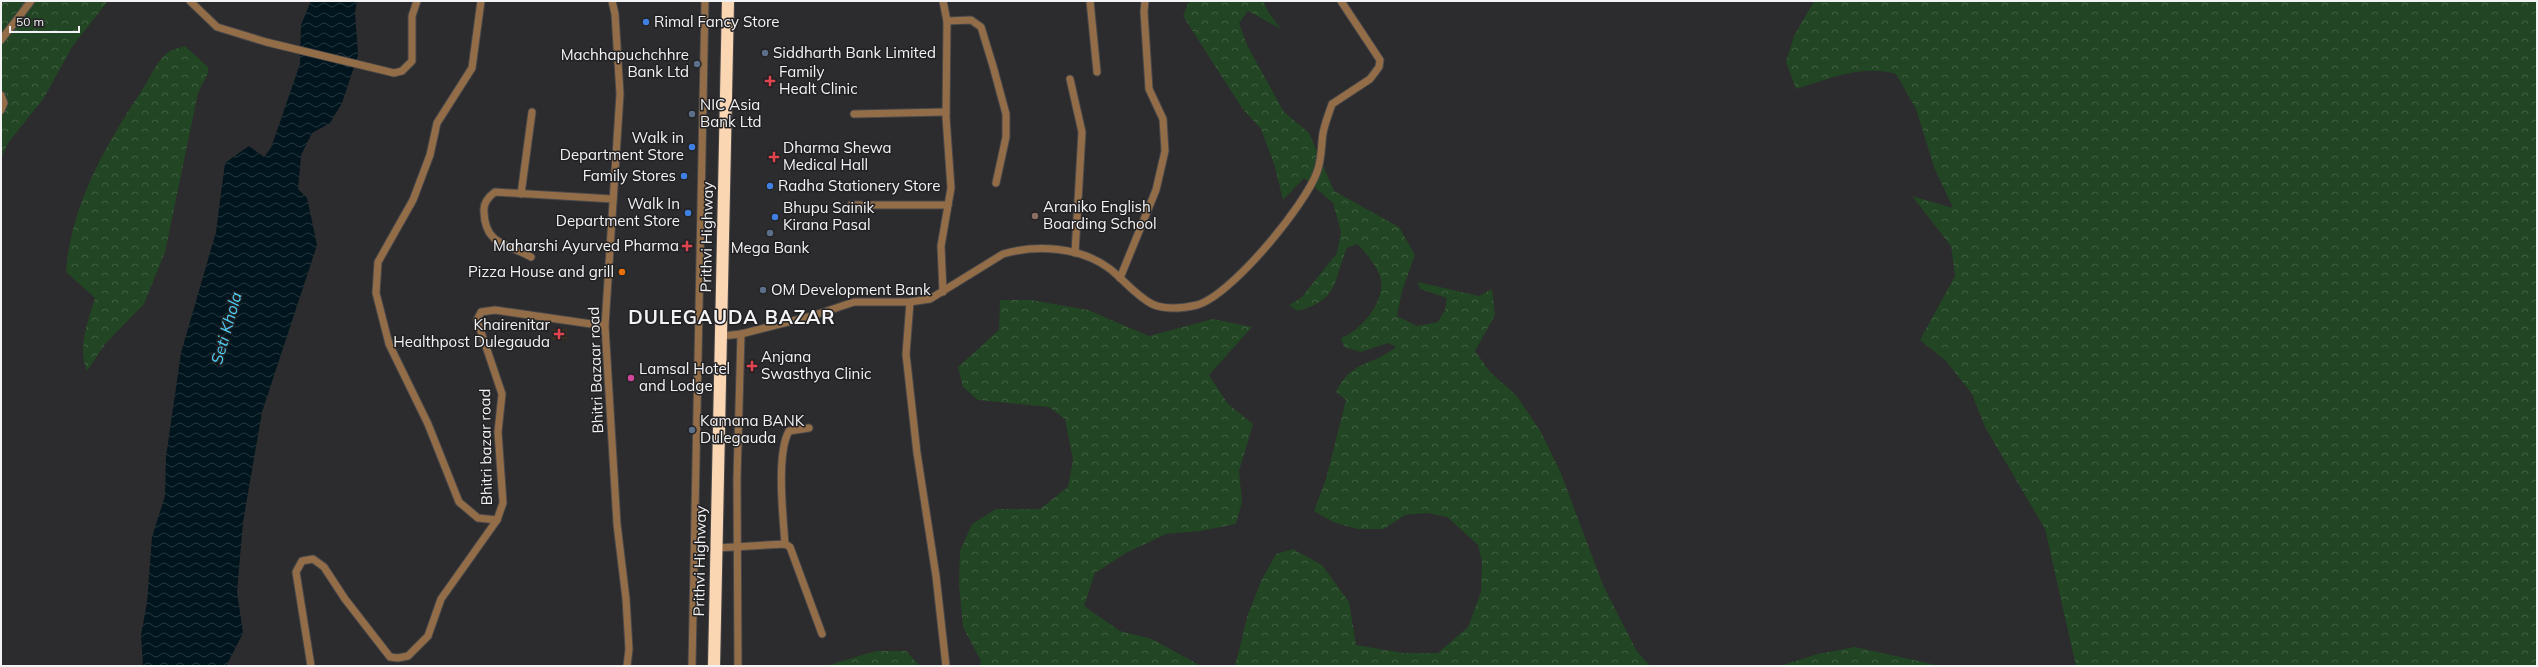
<svg xmlns="http://www.w3.org/2000/svg" width="2538" height="667" font-family="Mulish,sans-serif">
  <defs>
    <pattern id="forest-crowns" width="20" height="18" patternUnits="userSpaceOnUse"><rect width="20" height="18" fill="#224523"/><path d="M2 6a3 3 0 1 1 6 0M12 15a3 3 0 1 1 6 0" fill="none" stroke="#436044"/></pattern>
    <pattern id="water-waves" width="16" height="10" patternUnits="userSpaceOnUse"><rect width="16" height="10" fill="#00151d"/><path d="M0 5q4-4 8 0t8 0" fill="none" stroke="#26383e"/></pattern>
  </defs>
  <rect width="100%" height="100%" fill="#2c2b2d"/>
  <polygon fill="#3a3221" points="567,329 567,339 552,340 552,330"/>
  <g fill="url(#forest-crowns)">
    <polygon points="1,1 108,1 72,47 44,98 8,143 1,159"/>
    <path d="M1189,1h74l6,12 12,16 -33,-18 -9,12 8,22 37,67 25,21 25,58 65,36 16,28 -13,36 -5,25 20,10 21,-4 7,-12 2,-12 -27,-9 -2,-7 61,14 13,-7 3,26 -20,36 15,21 26,23 25,37 19,39 43,114 33,65 14,16h-415l13,-52 14,-35 14,-25 17,-5 29,16 27,37 7,43 48,8h34l30,-26 13,-35 1,-30 -4,-17 -31,-28 -20,-4 -22,2 -21,14h-27l-24,-7 -19,-11 12,-32 20,-79 -10,-8c15,-32 35,-25 60,-45l-8,-4 -27,9 -17,-5 -3,-9c21,-8 46,-38 39,-62 -3,-9 -16,-26 -23,-32l-10,4c-14,33 -7,51 -49,63l-9,-6 12,-7 36,-45 4,-21 -8,-29 -29,-25 -21,22 -8,-33 -14,-38 -19,-21 -59,-92z"/>
    <path d="M1814,1h723v665h-461l-31,-137 -60,-102 -13,-33 -26,-33 -26,-21 35,-64 -4,-30 -39,-50 41,12 -19,-41 -18,-58 -20,-35c-34,-10 -68,5 -100,15l-10,-27 8,-26z"/>
    <path d="M185,46l23,21v6l-10,20 -33,159 -21,52 -39,40 -18,27c-10,-24 1,-49 8,-73l-29,-26c5,-67 39,-126 76,-182 7,-10 14,-28 24,-36 4,-4 13,-6 19,-8z"/>
    <polygon points="1000,300 1031,300 1088,310 1149,336 1213,319 1252,327 1209,375 1228,404 1253,424 1239,471 1242,501 1236,524 1200,531 1166,534 1126,553 1095,573 1084,606 1120,631 1152,639 1201,666 980,666 981,661 963,627 959,584 960,551 972,524 996,509 1040,509 1068,487 1073,460 1065,419 1049,407 978,400 963,387 958,367 999,330"/>
    <polygon points="1855,647 1941,666 1780,666 1818,654"/>
    <polygon points="876,651 906,651 920,666 826,666"/>
  </g>
  <polygon fill="url(#water-waves)" points="311,1 357,1 355,12 358,55 342,103 330,123 312,133 301,155 298,189 307,198 317,245 262,412 243,522 237,592 243,633 226,666 143,666 141,635 147,603 152,537 165,496 166,457 181,353 216,232 225,163 249,146 264,157 271,148 300,64 301,25"/>
  <g fill="none" stroke-linecap="round" stroke-linejoin="round">
    <defs>
      <g id="street">
        <polyline points="190,1 217,27 266,42 394,73 402,71 412,61 412,16 417,1"/>
        <polyline points="612,1 615,14 620,94 605,326 617,524 626,599 629,649 627,666"/>
        <polyline points="1090,1 1097,72"/>
        <polyline points="947,21 971,20 981,27 993,66 1006,114 1006,137 996,183"/>
        <polyline points="1,40 31,1"/>
        <polyline points="1070,79 1082,132 1075,253"/>
        <polyline points="1,95 4,103 1,110"/>
        <polyline points="854,114 946,112"/>
        <polyline points="521,194 532,112"/>
        <polyline points="851,205 948,205"/>
        <path d="M531,257c-22,-13 -46,-11 -47,-45 -1,-9 4,-15 11,-20l118,7"/>
        <polyline points="1120,278 1156,190 1165,151 1163,119 1149,89 1144,12 1145,1"/>
        <polyline points="943,292 941,246 951,188 946,117 947,21 943,1"/>
        <polyline points="910,302 906,354 917,453 936,576 946,666"/>
        <path d="M722,336l19,-2 71,-18 42,-14h56l20,-3 73,-45c34,-10 78,-7 107,15 14,11 26,27 42,35 13,6 32,4 45,1 34,-9 109,-101 120,-133 5,-13 4,-26 6,-39 2,-10 6,-20 9,-29l38,-25 9,-12 1,-7 -39,-59"/>
        <polyline points="497,520 503,503 498,432 502,394 477,320 481,312 495,310 605,326"/>
        <path d="M785,544c-2,-28 -9,-90 4,-113l20,-3"/>
        <polyline points="717,548 785,544 790,547 822,634"/>
        <polyline points="311,666 296,572 302,561 313,559 324,567 345,599 390,657 398,658 408,656 428,636 441,599 497,520 478,518 459,502 428,424 389,344 376,293 378,262 413,200 430,155 437,123 472,68 481,1"/>
        <polyline points="692,666 705,1"/>
        <polyline points="738,666 737,479 741,334"/>
      </g>
      <polyline id="highway" points="714,666 728,1"/>
    </defs>
    <use href="#street" stroke="#484749" stroke-width="9"/>
    <use href="#highway" stroke="#484749" stroke-width="14"/>
    <use href="#street" stroke="#926d48" stroke-width="7"/>
    <use href="#highway" stroke="#fbd6b3" stroke-width="12"/>
  </g>
  <g fill="#3f7fe0" stroke="#222123" stroke-width="1.5">
    <circle cx="646" cy="22" r="4"/>
    <circle cx="692" cy="147" r="4"/>
    <circle cx="684" cy="176" r="4"/>
    <circle cx="770" cy="186" r="4"/>
    <circle cx="688" cy="213" r="4"/>
    <circle cx="775" cy="217" r="4"/>
  </g>
  <g fill="#5c6f8a" stroke="#222123" stroke-width="1.5">
    <circle cx="765" cy="53" r="4"/>
    <circle cx="697" cy="64" r="4"/>
    <circle cx="692" cy="114" r="4"/>
    <circle cx="770" cy="233" r="4"/>
    <circle cx="763" cy="290" r="4"/>
    <circle cx="692" cy="430" r="4"/>
  </g>
  <g fill="#e0444e" stroke="#222123" stroke-width="1.5">
    <path d="M768 75h4v4h4v4h-4v4h-4v-4h-4v-4h4z"/>
    <path d="M772 151h4v4h4v4h-4v4h-4v-4h-4v-4h4z"/>
    <path d="M685 240h4v4h4v4h-4v4h-4v-4h-4v-4h4z"/>
    <path d="M557 328h4v4h4v4h-4v4h-4v-4h-4v-4h4z"/>
    <path d="M750 360h4v4h4v4h-4v4h-4v-4h-4v-4h4z"/>
  </g>
  <circle fill="#8d6e63" stroke="#222123" stroke-width="1.5" cx="1035" cy="216" r="4"/>
  <circle fill="#e8710a" stroke="#222123" stroke-width="1.5" cx="622" cy="272" r="4"/>
  <circle fill="#d1479c" stroke="#222123" stroke-width="1.5" cx="631" cy="378" r="4"/>
  <g text-anchor="middle" stroke-width="3" stroke-linejoin="round" paint-order="stroke">
    <g font-size="15" fill="#f3f2f4" stroke="#222123" text-anchor="start">
      <text x="654" y="27">Rimal Fancy Store</text>
      <text x="773" y="58">Siddharth Bank Limited</text>
      <text x="689" y="60" text-anchor="end">Machhapuchchhre<tspan x="689" dy="17">Bank Ltd</tspan></text>
      <text x="779" y="77">Family<tspan x="779" dy="17">Healt Clinic</tspan></text>
      <text x="700" y="110">NIC Asia<tspan x="700" dy="17">Bank Ltd</tspan></text>
      <text x="684" y="143" text-anchor="end">Walk in<tspan x="684" dy="17">Department Store</tspan></text>
      <text x="783" y="153">Dharma Shewa<tspan x="783" dy="17">Medical Hall</tspan></text>
      <text x="676" y="181" text-anchor="end">Family Stores</text>
      <text x="778" y="191">Radha Stationery Store</text>
      <text x="680" y="209" text-anchor="end">Walk In<tspan x="680" dy="17">Department Store</tspan></text>
      <text x="1043" y="212">Araniko English<tspan x="1043" dy="17">Boarding School</tspan></text>
      <text x="783" y="213">Bhupu Sainik<tspan x="783" dy="17">Kirana Pasal</tspan></text>
      <text x="679" y="251" text-anchor="end">Maharshi Ayurved Pharma</text>
      <text x="770" y="253" text-anchor="middle">Mega Bank</text>
      <text x="614" y="277" text-anchor="end">Pizza House and grill</text>
      <text x="771" y="295">OM Development Bank</text>
      <text x="550" y="330" text-anchor="end">Khairenitar<tspan x="550" dy="17">Healthpost Dulegauda</tspan></text>
      <text x="761" y="362">Anjana<tspan x="761" dy="17">Swasthya Clinic</tspan></text>
      <text x="639" y="374">Lamsal Hotel<tspan x="639" dy="17">and Lodge</tspan></text>
      <text x="700" y="426">Kamana BANK<tspan x="700" dy="17">Dulegauda</tspan></text>
    </g>
    <g font-size="15" fill="#f3f2f4" stroke="#222123">
      <text transform="translate(707 237) rotate(-89)" y="5">Prithvi Highway</text>
      <text transform="translate(596 370) rotate(-92)" y="5">Bhitri Bazaar road</text>
      <text transform="translate(486 447) rotate(-91)" y="5">Bhitri bazar road</text>
      <text transform="translate(700 561) rotate(-89)" y="5">Prithvi Highway</text>
    </g>
    <g font-size="16" font-style="italic" fill="#4ccff8" stroke="#222123">
      <text transform="translate(226 328) rotate(-74)" y="6">Seti Khola</text>
    </g>
    <g font-size="19" font-weight="bold" letter-spacing="1" fill="#f3f2f4" stroke="#222123">
      <text x="732" y="324">DULEGAUDA BAZAR</text>
    </g>
  </g>
  <rect width="2538" height="667" fill="none" stroke="#f3f2f4" stroke-width="4"/>
  <path d="M10 26v6h69v-6" fill="none" stroke="#f3f2f4" stroke-width="2"/>
  <text x="16" y="26" font-size="12" fill="#f3f2f4" stroke="#222123" stroke-width="3" paint-order="stroke">50 m</text>
</svg>
